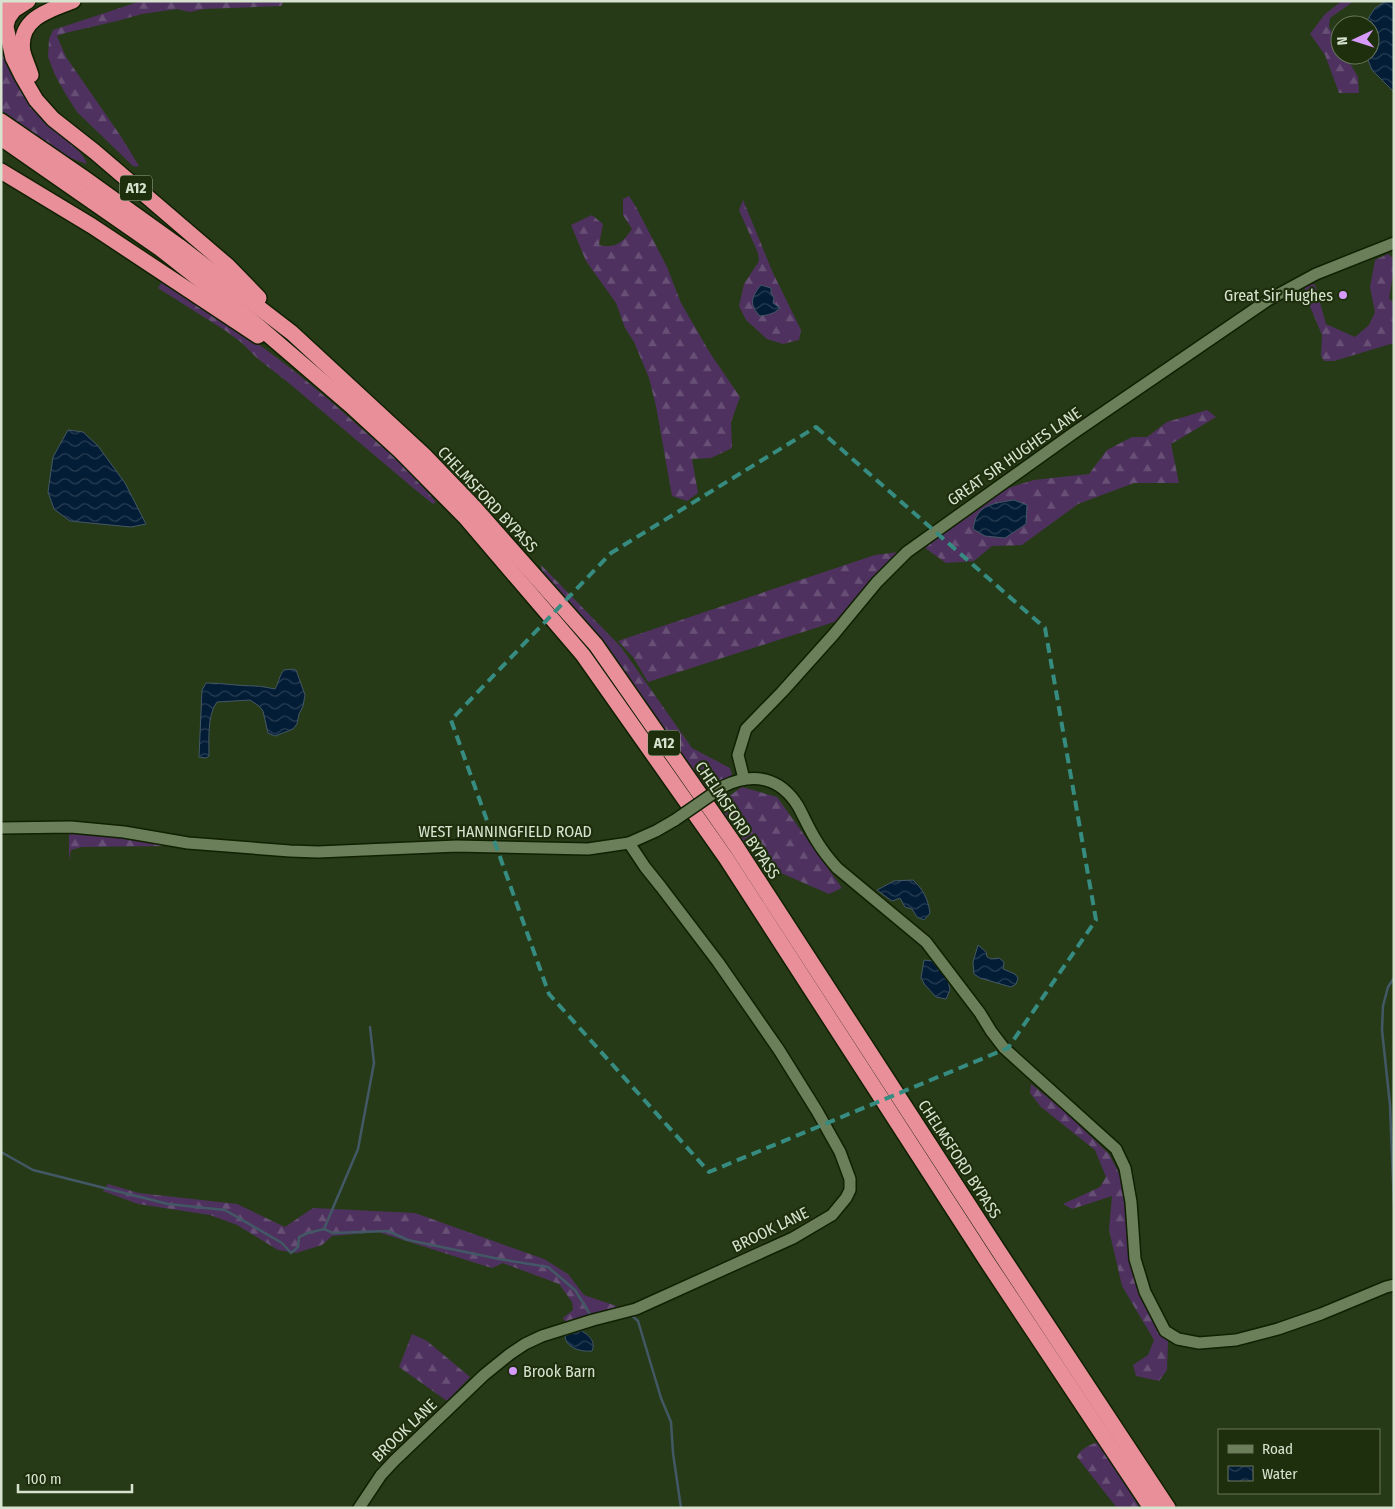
<svg xmlns="http://www.w3.org/2000/svg" width="1395" height="1509" font-family="'Fira Sans Condensed',sans-serif">
  <defs>
    <pattern id="forest-firs" width="22" height="20" patternUnits="userSpaceOnUse" patternTransform="scale(1.25)"><rect width="22" height="20" fill="#4e315f"/><path d="M5 1l3.5 6h-7zM16 11l3.5 6h-7z" fill="#674f75"/></pattern>
    <pattern id="water-waves" width="16" height="10" patternUnits="userSpaceOnUse" patternTransform="scale(1.25)"><rect width="16" height="10" fill="#041d37"/><path d="M0 5q4-4 8 0t8 0" fill="none" stroke="#283e53"/></pattern>
  </defs>
  <rect width="100%" height="100%" fill="#273a17"/>
  <g fill="url(#forest-firs)">
    <polygon points="141,1 284,1 281,6 204,9 190,12 177,9 142,14 117,21 65,33 57,36 66,57 120,135 139,166 136,167 133,166 77,112 65,93 55,75 48,57 49,39 53,30"/>
    <polygon points="1342,1 1354,1 1330,18 1329,27 1340,46 1340,55 1345,55 1358,77 1359,93 1339,93 1325,55 1310,34 1325,14"/>
    <path d="M1,54h2c11,34 36,60 61,84 9,9 19,14 23,26 -32,-9 -58,-36 -86,-54z"/>
    <path d="M629,196l7,11 31,60 14,36 29,50 30,44 -9,25 1,26 -21,10 -19,1 6,34 -11,8 -15,-5 -16,-90 -7,-28 -15,-36 -9,-14 -9,-25 -30,-42 -15,-36 21,-10 11,9 -4,21c17,4 24,-3 33,-16l-9,-14v-16z"/>
    <polygon points="743,200 773,273 801,330 799,340 783,344 767,339 746,320 739,306 744,284 759,261 758,253 739,210"/>
    <polygon points="1388,254 1394,259 1394,269 1389,298 1394,303 1394,343 1334,361 1324,361 1321,356 1322,335 1304,292 1307,282 1315,285 1326,324 1355,337 1369,325 1375,312 1370,287 1375,260"/>
    <path d="M163,280c30,20 61,40 91,61 38,27 75,58 109,89 26,22 51,45 73,72l-3,2 -15,-12 -128,-108 -33,-26 -15,-15 -16,-12 -68,-43z"/>
    <polygon points="1207,410 1216,417 1171,444 1179,483 1134,483 1078,504 1022,545 992,546 974,561 946,563 925,548 995,492 1034,480 1089,474 1107,450 1132,437 1147,437 1167,422"/>
    <polygon points="899,552 837,621 648,682 633,657 618,641 875,555"/>
    <polygon points="541,565 621,647 692,748 730,768 732,775 725,783 703,790 543,576"/>
    <polygon points="742,787 777,797 842,888 829,894 749,859 714,807"/>
    <polygon points="69,829 144,839 163,846 82,847 71,850 69,860"/>
    <polygon points="1031,1084 1062,1109 1109,1154 1123,1181 1135,1283 1168,1341 1167,1370 1159,1381 1136,1376 1133,1365 1148,1355 1154,1340 1122,1286 1109,1230 1112,1196 1072,1209 1063,1204 1100,1187 1106,1177 1095,1150 1041,1107 1030,1093"/>
    <polygon points="108,1184 139,1193 237,1204 285,1227 313,1208 415,1213 544,1259 568,1274 584,1295 625,1309 568,1327 563,1318 573,1310 572,1302 559,1284 503,1263 492,1268 482,1265 378,1232 332,1236 322,1245 296,1253 278,1250 237,1225 210,1215 138,1204 103,1191"/>
    <polygon points="412,1334 427,1341 470,1377 447,1401 399,1367"/>
    <path d="M1099,1442l41,66h-23l-40,-51c3,-8 14,-13 22,-15z"/>
  </g>
  <g fill="url(#water-waves)" stroke="#435865">
    <polygon points="1386,1 1394,1 1394,92 1372,70 1366,55 1370,55 1370,25 1364,25 1375,8"/>
    <path d="M761,285l10,3v5l3,5 -1,5 7,5c-6,6 -12,7 -20,8 -11,-11 -9,-19 1,-31z"/>
    <polygon points="68,430 83,432 98,446 125,483 146,524 131,527 70,521 54,509 48,492 53,457"/>
    <path d="M1014,500l13,5 -1,19 -21,14 -20,-2 -12,-7c1,-4 2,-11 5,-15 7,-11 25,-12 36,-14z"/>
    <path d="M293,669l3,1 9,25 -2,11 -4,8 -2,10 -4,5 -18,7 -7,-3 -5,-22 -4,-5 -9,-6 -33,2c-10,12 -8,39 -8,54l-3,2 -7,-1 3,-67 4,-7c17,0 33,3 49,3 7,0 14,2 20,3 4,-7 4,-13 9,-19z"/>
    <path d="M913,880c10,9 15,19 17,33l-6,7 -7,-3 -5,-8 -7,-2 -5,-9 -8,3 -15,-11 17,-9z"/>
    <polygon points="978,945 986,952 987,957 991,959 999,958 1004,962 1003,969 1015,974 1018,978 1016,984 1011,987 980,978 974,974 973,962"/>
    <polygon points="924,960 932,961 948,980 950,990 946,999 936,997 925,985 921,978"/>
    <path d="M580,1330c9,5 16,11 12,21 -11,1 -26,-3 -27,-15z"/>
  </g>
  <g fill="none" stroke-linecap="round" stroke-linejoin="round">
    <g stroke="#435865" stroke-width="2.5">
      <polyline points="1394,978 1388,987 1383,1006 1382,1030 1390,1105 1394,1206"/>
      <polyline points="1,1152 33,1170 168,1204 225,1210 282,1243 291,1253 298,1247 299,1237 308,1233 324,1229 333,1233 388,1231 408,1240 499,1259 548,1267 575,1290 591,1316"/>
      <polyline points="324,1229 358,1149 374,1063 370,1027"/>
      <polyline points="630,1314 638,1321 661,1398 671,1422 673,1453 681,1508"/>
    </g>
    <defs>
      <g id="minor">
        <polyline points="744,779 738,755 746,729 782,692 834,634 877,582 907,552 1075,432 1268,300 1316,274 1394,243"/>
        <path d="M724,786c29,-14 56,-9 74,20 6,11 11,23 18,34 6,10 13,19 21,28l89,74 54,71 11,18 13,17 112,101 9,19 6,34 4,57 10,33 20,39 13,8 21,4 37,-3 42,-11 43,-15 65,-27 8,-2"/>
        <polyline points="1,828 71,827 124,832 188,843 290,851 318,852 457,846 588,849 629,843 656,831 675,820"/>
        <polyline points="359,1508 381,1475 394,1461 484,1375 510,1354 525,1344 542,1336 593,1320 636,1309 793,1238 832,1215 846,1198 850,1190 850,1179 840,1152 817,1111 779,1050 718,962 661,887 645,867 629,843"/>
      </g>
      <g id="highway">
        <polyline points="9,17 14,10 28,1"/>
        <polyline points="6,27 13,58 22,76 36,100 53,119 95,152 228,266 259,298"/>
        <path d="M1,32c9,-9 8,-19 5,-31"/>
        <path d="M31,75c-2,-7 -6,-15 -8,-23 -6,-33 26,-42 50,-51"/>
        <polyline points="1,121 84,178 179,246 292,333 424,455 474,507 596,645 736,846 998,1250 1168,1508"/>
        <polyline points="1,138 162,250 251,320 350,405 400,451 465,517 583,655 726,858 986,1260 1151,1508"/>
        <polyline points="1,171 92,226 258,336"/>
      </g>
    </defs>
    <use href="#minor" stroke="#102001" stroke-width="14"/>
    <use href="#highway" stroke="#102001" stroke-width="18"/>
    <use href="#minor" stroke="#6a7f5a" stroke-width="11"/>
    <use href="#highway" stroke="#e88f9a" stroke-width="15"/>
    <defs>
      <polyline id="minor-bridge" points="675,820 724,786"/>
    </defs>
    <use href="#minor-bridge" stroke="#102001" stroke-width="14" stroke-linecap="butt"/>
    <use href="#minor-bridge" stroke="#6a7f5a" stroke-width="11"/>
  </g>
  <path fill="none" stroke="#378c81" stroke-width="4" stroke-dasharray="10 6" stroke-linejoin="round" d="M816,427l229,201 51,292 -88,128 -299,124 -160,-178 -98,-274 160,-167z"/>
  <g fill="#d69bfa" stroke="#1e2f0d" stroke-width="2">
    <circle cx="1343" cy="295" r="5"/>
    <circle cx="513" cy="1371" r="5"/>
  </g>
  <g text-anchor="middle" stroke-width="4.5" stroke-linejoin="round" paint-order="stroke">
    <g fill="#1e2f0d" stroke="#a0ad95" stroke-width="1">
      <rect x="120" y="175.5" width="32" height="25" rx="4"/>
      <rect x="648" y="730.5" width="32" height="25" rx="4"/>
    </g>
    <g font-size="15" font-weight="bold" fill="#d7e3cf">
      <text x="136" y="193">A12</text>
      <text x="664" y="748">A12</text>
    </g>
    <g font-size="16" fill="#d7e3cf" stroke="#1e2f0d" text-anchor="end">
      <text x="1333" y="301">Great Sir Hughes</text>
      <text x="523" y="1377" text-anchor="start">Brook Barn</text>
    </g>
    <g font-size="16" fill="#d7e3cf" stroke="#1e2f0d">
      <text transform="translate(1014 456) rotate(-35)" y="6">GREAT SIR HUGHES LANE</text>
      <text transform="translate(488 499) rotate(47)" y="6">CHELMSFORD BYPASS</text>
      <text transform="translate(738 820) rotate(56)" y="6">CHELMSFORD BYPASS</text>
      <text x="505" y="837">WEST HANNINGFIELD ROAD</text>
      <text transform="translate(960 1159) rotate(57)" y="6">CHELMSFORD BYPASS</text>
      <text transform="translate(770 1229) rotate(-26)" y="6">BROOK LANE</text>
      <text transform="translate(404 1430) rotate(-44)" y="6">BROOK LANE</text>
    </g>
  </g>
  <rect width="1395" height="1509" fill="none" stroke="#d7e3cf" stroke-width="5"/>
  <rect x="1218" y="1429" width="162" height="65" fill="#1e2f0d" stroke="#68775b"/>
  <rect x="1228" y="1445" width="25" height="8" fill="#6a7f5a" stroke="#68775b"/>
  <text x="1262" y="1454" font-size="15" fill="#d7e3cf">Road</text>
  <rect x="1228" y="1466" width="25" height="15" fill="url(#water-waves)" stroke="#68775b"/>
  <text x="1262" y="1479" font-size="15" fill="#d7e3cf">Water</text>
  <g transform="translate(1355 40) rotate(266)"><circle r="24" fill="#1e2f0d" stroke="#68775b"/>
  <path d="M0-4L9 19L0 12L-9 19Z" fill="#d69bfa"/>
  <text y="-8" font-size="14" font-weight="bold" text-anchor="middle" fill="#d7e3cf">N</text>
  </g>
  <path d="M18 1484v8h114v-8" fill="none" stroke="#d7e3cf" stroke-width="2.5"/>
  <text x="25" y="1484" font-size="15" fill="#d7e3cf" stroke="#1e2f0d" stroke-width="4" paint-order="stroke">100 m</text>
</svg>
